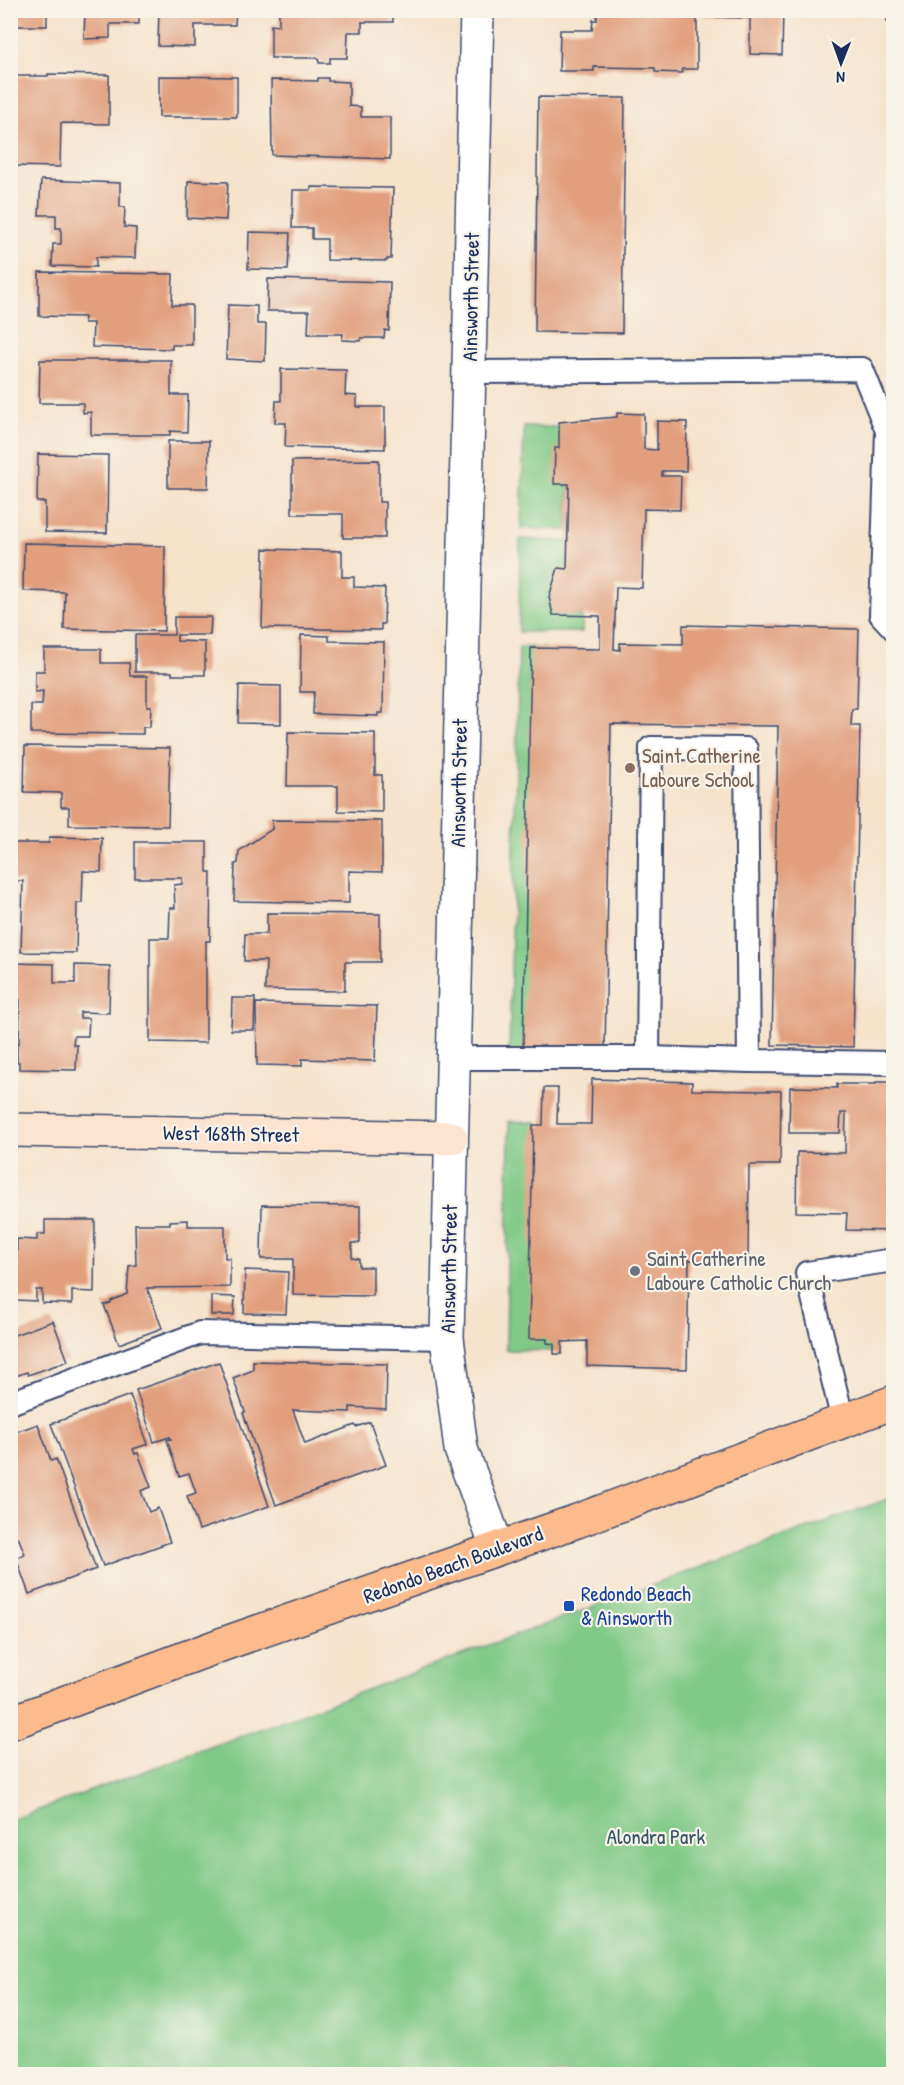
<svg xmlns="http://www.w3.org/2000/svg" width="904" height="2085" font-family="'Patrick Hand',sans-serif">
  <rect width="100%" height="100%" fill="#f7f3e8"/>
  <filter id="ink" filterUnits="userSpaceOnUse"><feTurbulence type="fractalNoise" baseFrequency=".0167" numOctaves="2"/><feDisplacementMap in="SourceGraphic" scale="12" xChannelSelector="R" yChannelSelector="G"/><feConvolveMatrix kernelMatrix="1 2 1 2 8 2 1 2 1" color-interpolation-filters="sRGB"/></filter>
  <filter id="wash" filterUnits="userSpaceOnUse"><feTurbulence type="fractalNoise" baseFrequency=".008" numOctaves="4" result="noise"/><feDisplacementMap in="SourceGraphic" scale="24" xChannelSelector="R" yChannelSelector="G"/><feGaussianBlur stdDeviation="1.35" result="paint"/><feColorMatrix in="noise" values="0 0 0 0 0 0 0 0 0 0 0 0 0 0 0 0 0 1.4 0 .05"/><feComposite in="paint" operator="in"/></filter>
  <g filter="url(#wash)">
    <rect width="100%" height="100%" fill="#f5e3cc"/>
    <g fill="#80c986" stroke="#4e7c72" stroke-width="1.5">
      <polygon points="524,427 569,427 568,530 521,528"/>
      <polygon points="520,539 586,542 567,615 582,616 582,632 519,632"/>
      <polygon points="519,647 545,648 535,1058 509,1057"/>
      <polygon points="509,1121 537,1122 534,1333 557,1333 558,1351 506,1350"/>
      <polygon points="893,1497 893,2074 11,2074 11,1820"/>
    </g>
    <g id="blocks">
      <g fill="#e19f7d">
        <rect x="12" y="10" width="35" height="16"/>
        <polygon points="85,10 139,10 139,24 110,24 110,38 84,39"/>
        <polygon points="159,10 236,10 235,25 195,25 195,47 158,46"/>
        <polygon points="279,10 393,10 393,22 362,22 362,32 348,32 347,58 330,58 330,63 319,63 318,58 271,58 271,25 279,26"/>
        <polygon points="597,10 697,10 697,69 682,69 682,73 655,72 655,68 594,67 594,71 559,71 560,30 592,30 593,20 597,20"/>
        <polygon points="704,10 783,10 782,55 750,54 750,18 704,17"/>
        <rect x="824" y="10" width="49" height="5"/>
        <rect x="887" y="10" width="7" height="12"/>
        <polygon points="48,74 109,75 109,124 61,123 60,167 10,166 10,76 48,76"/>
        <polygon points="159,76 237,77 237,117 159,117"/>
        <polygon points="318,78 328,78 328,81 349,82 349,106 361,107 361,117 390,117 390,159 272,155 271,80 318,81"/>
        <polygon points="538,97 625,98 622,333 535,332"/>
        <polygon points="41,180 120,183 120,207 125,207 124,227 136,228 135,258 96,257 96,267 52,266 53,244 61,244 61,228 56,228 56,215 39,215"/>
        <polygon points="188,181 228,182 226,220 187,218"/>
        <polygon points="311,187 393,188 391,259 387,259 387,261 327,260 327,239 312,239 312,228 292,228 293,190 311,190"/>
        <polygon points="249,232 290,233 288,270 248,269"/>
        <polygon points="39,272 173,274 172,305 192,305 192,345 172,345 172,349 92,347 93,323 84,323 84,317 39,316"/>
        <polygon points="268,279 390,282 389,331 385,330 384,338 361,338 361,341 342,340 343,334 308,334 309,311 267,311"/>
        <polygon points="228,305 257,306 257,324 266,324 265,361 226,359"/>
        <polygon points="40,360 171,360 171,395 188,395 187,432 170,431 170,435 91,435 91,412 83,413 83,403 39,403"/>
        <polygon points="281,369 346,370 345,395 357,396 357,407 385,407 385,449 285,447 286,423 275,423 276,401 281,401"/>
        <polygon points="617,413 644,414 644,449 657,450 657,421 687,422 686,471 662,471 662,476 681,476 680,510 644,509 642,588 616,587 614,649 620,650 620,643 683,644 683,625 859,629 857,709 852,709 851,726 860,726 853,1047 772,1045 778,726 611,724 605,1052 523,1050 531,648 600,649 600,616 553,615 549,597 558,568 567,569 569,484 554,484 555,448 559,448 559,422 617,417"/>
        <polygon points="168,441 209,441 208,488 168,488"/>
        <polygon points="38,454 108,455 107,533 45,532 45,502 37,502"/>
        <polygon points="379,460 379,502 385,502 385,538 343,538 343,514 292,514 292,461"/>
        <polygon points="24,543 165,546 164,631 64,629 65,592 23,591"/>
        <polygon points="264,549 342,551 342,577 354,577 354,587 385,588 384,624 381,624 381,630 262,628"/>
        <polygon points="174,617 211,617 210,635 177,635 177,641 205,642 205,675 172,675 172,672 135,672 135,635 174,635"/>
        <polygon points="301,635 329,636 329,641 384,642 383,713 378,713 378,716 313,714 314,692 300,692"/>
        <polygon points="44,649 101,649 101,663 129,663 130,676 147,676 147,706 151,706 150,727 143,727 143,734 31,733 31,705 42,705 43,691 35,692 35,671 44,671"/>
        <polygon points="239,685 281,686 281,724 238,723"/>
        <polygon points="288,732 375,733 375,775 382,775 382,812 338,811 338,786 287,786"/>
        <polygon points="25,746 170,748 168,826 69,825 69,807 61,807 61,793 24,792"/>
        <polygon points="272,820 382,821 382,872 349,871 349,903 234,901 235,864 238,863 239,851 272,829"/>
        <polygon points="49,837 102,838 101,872 83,871 82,903 77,903 76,953 21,952 23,881 13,881 14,843 49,843"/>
        <polygon points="135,842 207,842 207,872 211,872 210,941 206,941 206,1043 150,1042 150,938 169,938 170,908 175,908 174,885 182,884 182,878 135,878"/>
        <polygon points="267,913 380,914 380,962 345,962 345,991 265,990 266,961 244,961 245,934 267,934"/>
        <polygon points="11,963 54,964 54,983 75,983 75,965 110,966 109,1013 80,1012 80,1018 89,1018 88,1036 74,1036 73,1045 77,1045 76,1070 19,1069 19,1062 17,1062 17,1043 19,1043 20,1000 11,1000"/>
        <polygon points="232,998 255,998 254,1030 231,1030"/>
        <polygon points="256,1003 377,1006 375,1061 302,1059 302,1066 257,1065"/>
        <polygon points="592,1079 692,1082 692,1090 781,1091 780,1165 749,1165 748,1261 689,1260 687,1369 587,1366 587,1341 562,1342 562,1354 554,1354 554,1344 547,1343 547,1339 529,1339 533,1125 543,1125 544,1088 558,1088 557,1124 591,1124"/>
        <polygon points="876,1082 894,1082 894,1231 846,1230 847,1213 796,1212 797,1152 845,1153 846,1113 841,1113 840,1133 789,1133 790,1087 837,1088 837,1084 876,1084"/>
        <polygon points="262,1205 360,1206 360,1243 352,1243 352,1258 359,1259 359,1267 373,1267 373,1296 293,1295 293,1259 261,1259"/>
        <polygon points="45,1220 95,1220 94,1292 72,1291 72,1304 42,1303 42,1290 36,1290 36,1301 16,1300 17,1239 37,1240 37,1234 45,1234"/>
        <polygon points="188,1220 188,1226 225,1226 225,1258 230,1258 230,1287 147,1288 162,1328 119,1344 104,1305 111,1303 111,1301 127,1294 129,1266 136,1265 135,1224 170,1224 170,1221"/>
        <polygon points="245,1270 288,1272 286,1314 244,1313"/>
        <polygon points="211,1296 235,1297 234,1315 211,1315"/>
        <polygon points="53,1321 68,1361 28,1375 27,1372 10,1378 10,1338 14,1337 14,1335"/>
        <polygon points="253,1361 387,1364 386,1409 350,1407 350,1412 293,1410 305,1444 355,1425 356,1427 370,1422 386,1465 276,1505 243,1413 245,1412 233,1378 253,1370"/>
        <polygon points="219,1362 269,1506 199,1530 187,1496 196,1493 189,1473 179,1476 167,1440 171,1439 170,1437 154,1442 136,1390"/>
        <polygon points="130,1395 148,1444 133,1449 135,1454 138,1453 151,1487 141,1491 149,1512 158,1508 170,1542 103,1566 51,1424"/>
        <polygon points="38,1424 51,1461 56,1459 96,1569 29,1594 16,1558 25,1554 18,1537 10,1540 10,1434"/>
      </g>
    </g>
  </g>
  <g filter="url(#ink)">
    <use href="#blocks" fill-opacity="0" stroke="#3c4a6e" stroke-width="1.5"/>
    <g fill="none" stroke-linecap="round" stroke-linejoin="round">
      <defs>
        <g id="lane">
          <polyline points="469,372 862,369 887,431 881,615 894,629"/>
          <polyline points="453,1058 648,1058 749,1061"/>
          <polyline points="648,1058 651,748 746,749 749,1061 894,1063"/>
          <polyline points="10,1403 200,1333 447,1338"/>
          <polyline points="843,1421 807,1273 894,1260"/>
        </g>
        <polyline id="street" points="477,10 447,1338 461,1449 497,1547"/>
        <polyline id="secondary" points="10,1130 451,1138"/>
        <polyline id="primary" points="10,1723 226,1643 577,1521 894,1402"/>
      </defs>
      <use href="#lane" stroke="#3c4a6e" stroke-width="26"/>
      <use href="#street" stroke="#3c4a6e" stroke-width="36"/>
      <use href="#secondary" stroke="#3c4a6e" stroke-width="36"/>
      <use href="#primary" stroke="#3c4a6e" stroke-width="36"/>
      <use href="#lane" stroke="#fff" stroke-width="22"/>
      <use href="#street" stroke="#fff" stroke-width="33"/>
      <use href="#secondary" stroke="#fde4d1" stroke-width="33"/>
      <use href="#primary" stroke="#fbbb8d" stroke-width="33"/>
    </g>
  </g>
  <circle fill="#8d6e63" stroke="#f7f3e8" stroke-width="2" cx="630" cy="768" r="6"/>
  <circle fill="#6b7280" stroke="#f7f3e8" stroke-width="2" cx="635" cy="1271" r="6"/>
  <rect fill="#1a4fb4" stroke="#f7f3e8" stroke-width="2" x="563" y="1600" width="12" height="12" rx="3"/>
  <g text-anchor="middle" stroke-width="4.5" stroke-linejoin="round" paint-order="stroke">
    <g font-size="21" fill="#1b2f5e" stroke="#f7f3e8">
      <text transform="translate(471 297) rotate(-89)" y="7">Ainsworth Street</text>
      <text transform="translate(459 783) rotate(-89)" y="7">Ainsworth Street</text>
      <text transform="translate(231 1134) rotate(1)" y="7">West 168th Street</text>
      <text transform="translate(449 1269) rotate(-89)" y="7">Ainsworth Street</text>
      <text transform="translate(453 1565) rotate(-20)" y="7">Redondo Beach Boulevard</text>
    </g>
    <g font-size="21" fill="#785e54" stroke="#f7f3e8" text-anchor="start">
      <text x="642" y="763">Saint Catherine<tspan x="642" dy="24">Laboure School</tspan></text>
    </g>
    <g font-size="21" fill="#5b616d" stroke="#f7f3e8" text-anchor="start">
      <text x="647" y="1266">Saint Catherine<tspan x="647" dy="24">Laboure Catholic Church</tspan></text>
    </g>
    <g font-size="21" fill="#164399" stroke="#f7f3e8" text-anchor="start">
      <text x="581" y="1601">Redondo Beach<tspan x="581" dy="24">&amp; Ainsworth</tspan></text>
    </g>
    <g font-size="21" fill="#345668" stroke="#f7f3e8">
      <text x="656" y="1844">Alondra Park</text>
    </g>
  </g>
  <rect width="904" height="2085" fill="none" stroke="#f7f3e8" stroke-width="36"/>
  <g transform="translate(841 63) rotate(181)" stroke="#f7f3e8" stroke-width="4.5" paint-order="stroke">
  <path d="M0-4.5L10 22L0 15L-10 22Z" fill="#1b2f5e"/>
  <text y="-9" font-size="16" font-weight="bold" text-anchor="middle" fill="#1b2f5e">N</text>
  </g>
</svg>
